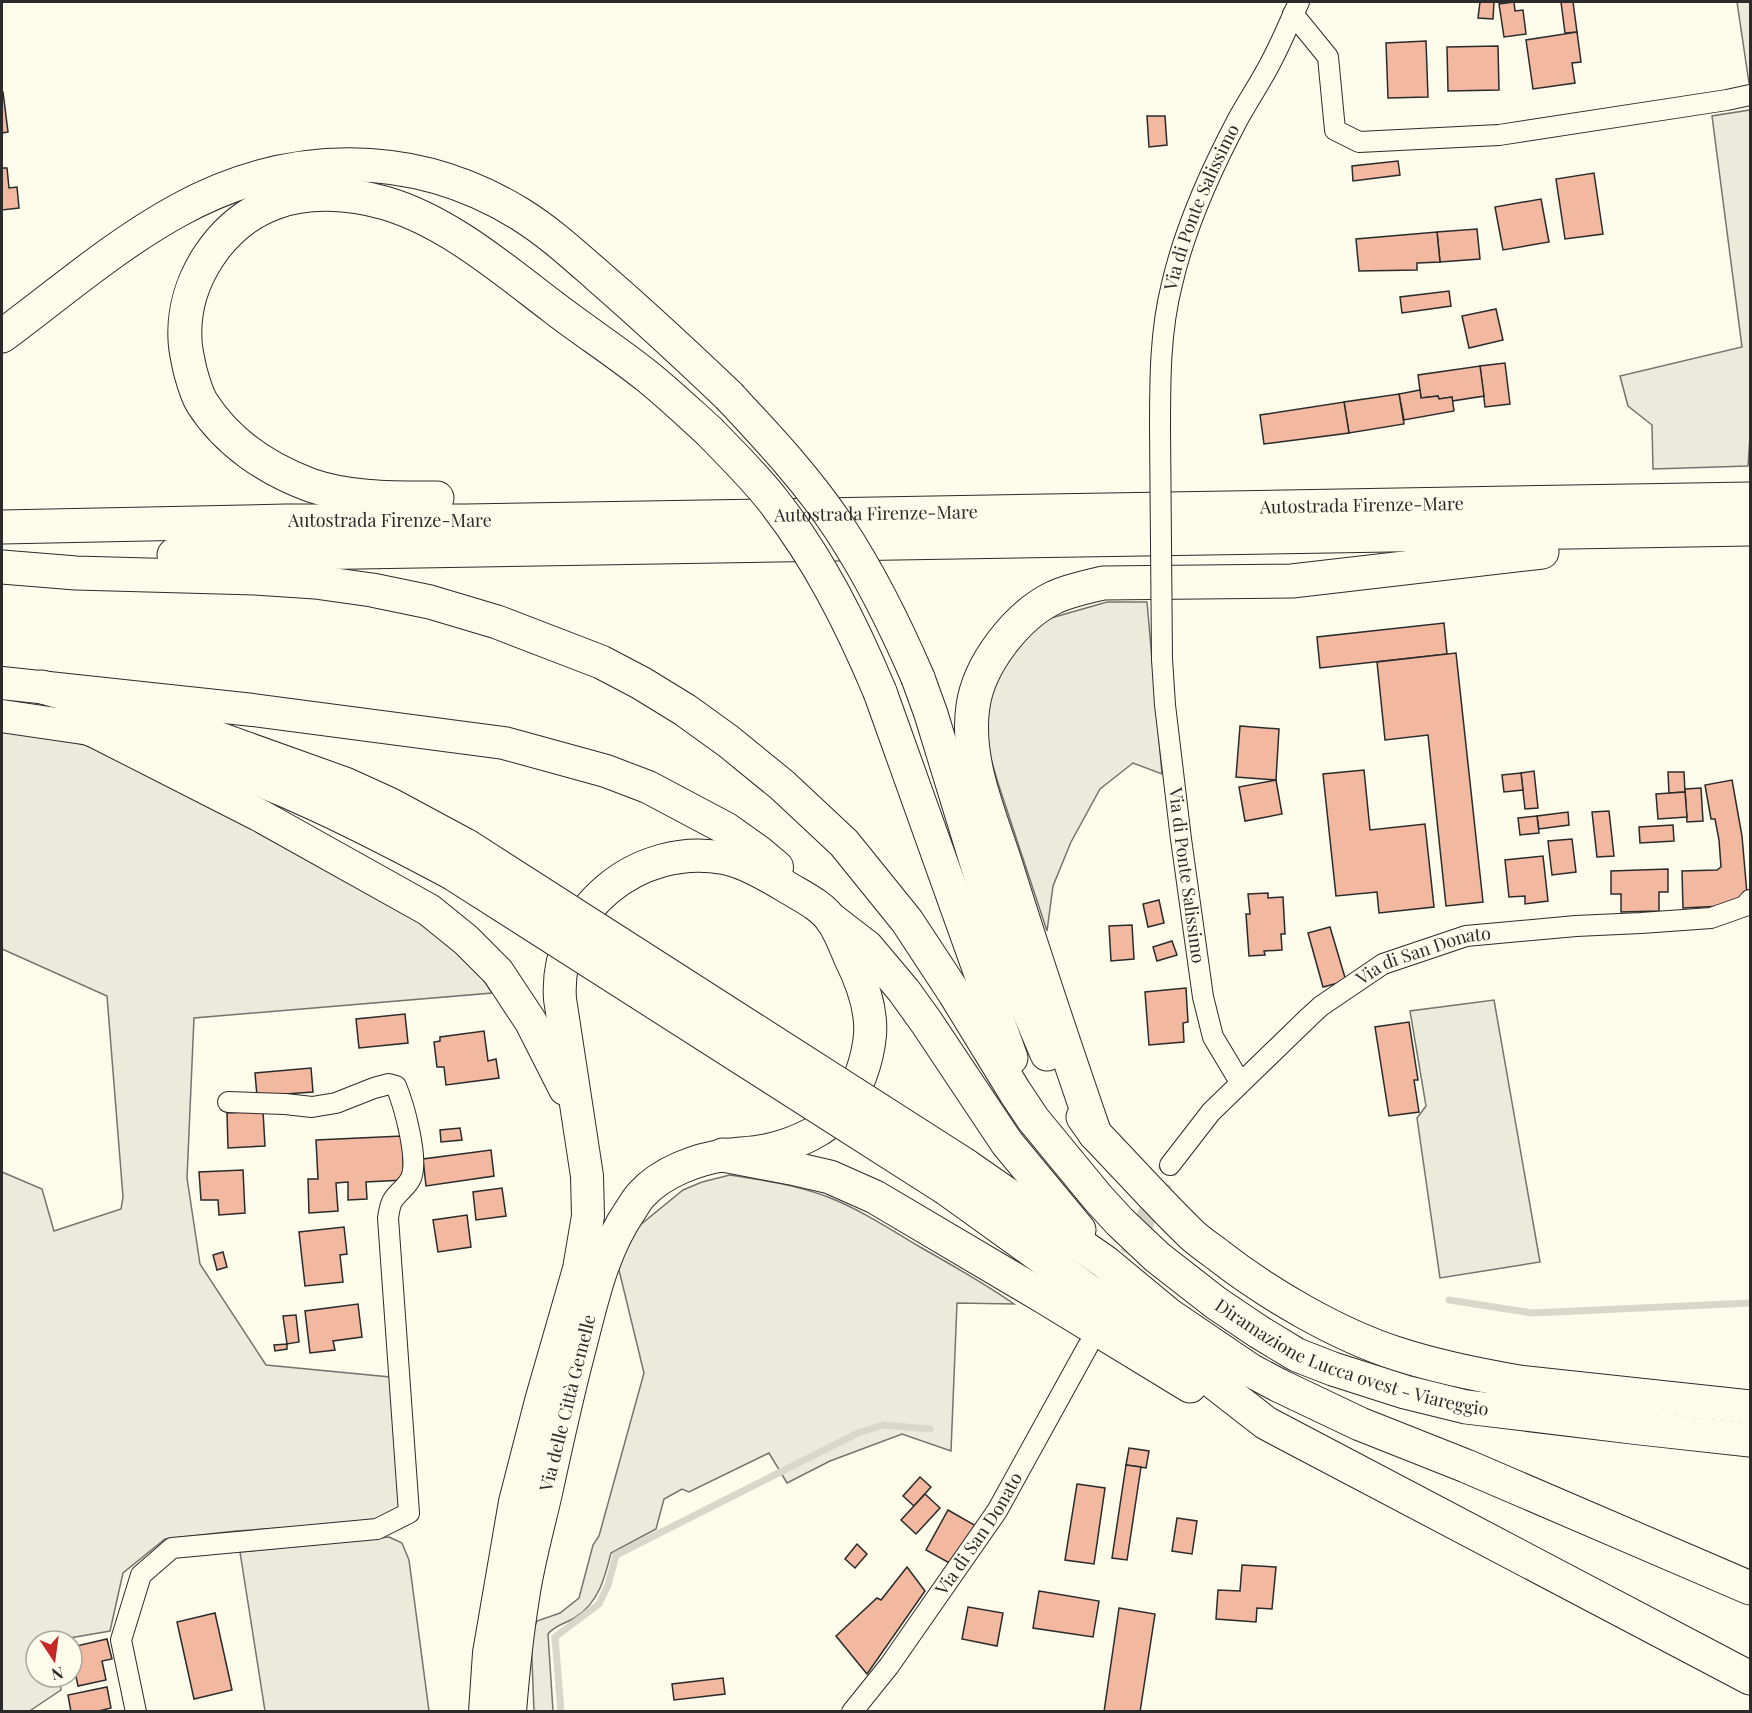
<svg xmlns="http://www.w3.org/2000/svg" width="1752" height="1713" font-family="'Playfair Display',serif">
  <rect width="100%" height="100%" fill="#fdfbea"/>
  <g fill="#ecebdb" stroke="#74746e" stroke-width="1.5">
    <polygon points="1737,2 1750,2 1750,83 1749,83"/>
    <polygon points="1750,110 1750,436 1748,466 1653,469 1652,425 1628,406 1620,376 1742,347 1712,116"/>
    <polygon points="1107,602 1147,602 1162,774 1133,763 1100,789 1071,842 1053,886 1047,931 998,783 985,738 987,697 1008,651 1044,620"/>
    <polygon points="2,729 39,733 100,749 172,782 425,922 469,957 492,993 194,1018 187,1178 200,1264 266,1365 390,1377 402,1500 394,1515 368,1522 236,1531 165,1539 123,1573 110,1631 52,1641 36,1641 36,1677 59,1677 61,1690 28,1712 2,1711 2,1172 42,1189 54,1231 121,1209 123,1197 107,996 2,949"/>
    <polygon points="1494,1000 1540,1262 1440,1278 1417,1118 1426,1106 1410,1011"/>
    <path d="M730,1175c33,5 66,10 98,22 33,13 62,32 92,50 32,18 64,36 94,57l-57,-1 -6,148 -49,-17 -72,27 -43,22 -18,-30 -80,39 -7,-3 -18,10 -8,30 -45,24c-6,24 -12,49 -35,64 -9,6 -21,8 -28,17l5,77h-19l-3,-76 6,-14 23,-8 19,-15 14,-53 6,-9 45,-163 -26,-107 21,-40 44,-36 19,-8z"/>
    <polygon points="389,1537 402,1543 409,1560 429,1711 265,1711 240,1552"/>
  </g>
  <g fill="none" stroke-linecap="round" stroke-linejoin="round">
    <g stroke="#d8d7c9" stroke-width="7">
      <polyline points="1449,1300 1532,1313 1750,1303"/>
      <polyline points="561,1712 555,1637 599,1604 608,1585 616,1555 858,1433 883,1425 930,1429"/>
    </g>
  </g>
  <g fill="#f2b8a0" stroke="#2b2b2b" stroke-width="1.5">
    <polygon points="1480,2 1494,2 1493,19 1478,18"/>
    <polygon points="1514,2 1515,11 1523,10 1526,34 1504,37 1499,4"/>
    <polygon points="1561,2 1573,2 1577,32 1565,33"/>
    <polygon points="1577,32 1581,62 1572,63 1575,83 1533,89 1526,40"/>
    <polygon points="1426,41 1428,97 1388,98 1386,43"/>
    <polygon points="1498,46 1499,90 1448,91 1447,47"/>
    <polygon points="2,92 3,92 8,132 2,133"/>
    <polygon points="1147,116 1165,116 1167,145 1149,147"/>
    <polygon points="1398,161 1400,175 1353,181 1352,166"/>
    <polygon points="2,168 7,168 9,188 17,187 19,208 2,210"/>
    <polygon points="1594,173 1603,234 1565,239 1556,179"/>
    <polygon points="1541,199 1549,242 1503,250 1495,207"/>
    <polygon points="1477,229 1480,259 1440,262 1437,232"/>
    <polygon points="1437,232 1440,262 1417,263 1417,270 1359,271 1356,239"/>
    <polygon points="1449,291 1451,306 1402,313 1400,297"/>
    <polygon points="1496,309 1503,340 1469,348 1462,316"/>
    <polygon points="1505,363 1510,404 1485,407 1480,366"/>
    <polygon points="1480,366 1484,396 1452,401 1452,397 1439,399 1438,396 1421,398 1418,375"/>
    <polygon points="1420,390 1421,398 1438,396 1439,399 1452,397 1454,411 1404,420 1399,394"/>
    <polygon points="1399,394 1404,424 1349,433 1344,402"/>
    <polygon points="1344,402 1349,433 1264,444 1260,415"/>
    <polygon points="1444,623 1447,654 1320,668 1317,637"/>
    <polygon points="1456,653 1483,902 1446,906 1428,735 1385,740 1377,662"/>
    <polygon points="1240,726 1279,729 1276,780 1236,777"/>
    <polygon points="1364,770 1370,830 1425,824 1434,907 1379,913 1377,892 1336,896 1323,774"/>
    <polygon points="1534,771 1538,808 1525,809 1521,773"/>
    <polygon points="1668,772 1684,772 1685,792 1669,793"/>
    <polygon points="1521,773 1523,790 1504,792 1502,775"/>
    <polygon points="1276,780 1282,814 1245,821 1239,787"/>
    <polygon points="1732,780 1742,836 1747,894 1723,906 1683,908 1682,871 1717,870 1721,867 1719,840 1715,819 1711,819 1705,785"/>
    <polygon points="1701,788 1703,821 1687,822 1685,789"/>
    <polygon points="1685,792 1687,817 1658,819 1656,794"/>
    <polygon points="1609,811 1614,856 1597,857 1592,812"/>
    <polygon points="1568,812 1569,825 1539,829 1537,816"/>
    <polygon points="1537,816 1539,833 1520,835 1518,818"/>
    <polygon points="1673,825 1674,841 1640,843 1639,827"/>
    <polygon points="1572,839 1576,872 1552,875 1548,841"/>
    <polygon points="1543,856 1548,901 1525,904 1525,896 1509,897 1505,860"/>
    <polygon points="1668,869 1668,892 1659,892 1659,911 1621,912 1621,894 1611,894 1611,871"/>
    <polygon points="1268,893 1268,898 1283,897 1285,934 1281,934 1282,950 1264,951 1265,955 1249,956 1246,914 1250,914 1248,894"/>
    <polygon points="1159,900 1164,923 1148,927 1143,904"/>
    <polygon points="1132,925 1134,959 1111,961 1109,926"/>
    <polygon points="1330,927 1346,981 1323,987 1308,933"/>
    <polygon points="1172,941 1177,955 1157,961 1153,947"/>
    <polygon points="1186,988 1188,1022 1183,1023 1184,1042 1149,1045 1145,992"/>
    <polygon points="405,1014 408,1043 359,1048 356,1019"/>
    <polygon points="1409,1022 1418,1080 1414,1080 1419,1112 1389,1116 1375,1027"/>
    <polygon points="484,1031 488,1061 496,1059 499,1078 446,1085 444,1067 437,1067 434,1042 440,1041 440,1037"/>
    <polygon points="311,1068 313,1092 257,1096 255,1073"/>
    <polygon points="263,1111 265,1146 228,1148 227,1113"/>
    <polygon points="460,1128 462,1140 441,1142 440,1130"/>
    <polygon points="402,1136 404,1180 366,1182 367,1199 348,1200 348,1182 336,1183 338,1211 309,1213 308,1179 318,1179 316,1140"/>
    <polygon points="491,1150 494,1176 426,1186 423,1159"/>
    <polygon points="243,1170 245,1213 219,1215 218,1200 201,1200 199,1172"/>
    <polygon points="502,1188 506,1216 476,1220 473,1192"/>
    <polygon points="467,1215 471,1247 438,1252 433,1220"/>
    <polygon points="344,1227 347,1254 340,1255 343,1282 305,1286 299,1232"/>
    <polygon points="223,1252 227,1267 217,1270 213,1255"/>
    <polygon points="358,1304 362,1337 333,1341 335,1350 310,1353 305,1311"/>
    <polygon points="296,1315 299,1342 287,1344 283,1316"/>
    <polygon points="287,1344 287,1349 275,1351 274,1345"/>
    <polygon points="1129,1448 1149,1451 1146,1468 1126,1465"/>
    <polygon points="1126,1465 1141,1467 1127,1560 1112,1558"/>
    <polygon points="920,1477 931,1487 914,1506 903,1496"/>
    <polygon points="1077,1484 1105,1488 1094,1564 1065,1560"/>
    <polygon points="925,1494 940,1508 916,1534 901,1520"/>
    <polygon points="948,1510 976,1526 953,1565 926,1550"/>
    <polygon points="1177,1518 1197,1521 1192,1554 1172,1551"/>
    <polygon points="857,1544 867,1554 855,1568 845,1559"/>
    <polygon points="1242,1565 1276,1567 1272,1609 1257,1608 1256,1622 1216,1619 1218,1590 1240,1591"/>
    <polygon points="907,1567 925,1591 867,1674 836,1636 877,1598 881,1600"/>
    <polygon points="1039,1591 1099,1601 1093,1637 1033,1628"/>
    <polygon points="968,1607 1003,1613 997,1646 962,1639"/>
    <polygon points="1119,1608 1155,1614 1140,1712 1104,1712"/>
    <polygon points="215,1613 232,1690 194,1699 177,1622"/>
    <polygon points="107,1639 112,1659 102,1661 106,1680 78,1686 72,1658 72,1647"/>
    <polygon points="723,1678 725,1694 674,1700 672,1684"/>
    <polygon points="107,1687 111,1708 95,1712 71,1712 68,1695"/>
  </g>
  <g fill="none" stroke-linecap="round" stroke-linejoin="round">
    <polyline stroke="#d3d1c4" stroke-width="20" stroke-dasharray="20 10" stroke-linecap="butt" points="1117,1282 1170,1165"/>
    <defs>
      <g id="minor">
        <polyline points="1293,14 1328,57 1335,130 1359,142 1499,135 1727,100 1750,95"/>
        <path id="s1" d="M1160,429c0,-49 0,-98 12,-145 13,-57 39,-114 66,-165 11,-20 24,-39 34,-59 10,-19 18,-39 27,-58"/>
        <path id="s2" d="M1162,659l3,46 16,134 22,158 10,40 27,45"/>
        <path id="s3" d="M1170,1165l41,-53 98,-95 12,-11 62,-42 83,-28 110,-10 65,-3 70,-5 34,-12 5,-6"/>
        <path d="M136,1712l-15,-72 20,-65 31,-27 205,-19 32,-16 -21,-295c1,-6 2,-14 5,-18 5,-8 14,-13 18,-22 8,-19 -7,-73 -15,-92l-7,-2 -15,4 -38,15 -24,4 -27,-3 -57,-2"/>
        <path id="s4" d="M852,1712l37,-46 108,-155 91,-165"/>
      </g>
      <g id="primary">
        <polyline points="2,683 253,710 504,743 606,771 648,787 727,829 758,851 777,867"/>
        <polyline points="2,716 90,729 259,815 429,910 466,940 498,972 531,1022 565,1089"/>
        <path d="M485,1712l4,-59 26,-151 26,-101 38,-132 9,-53 -1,-40 -27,-177c-6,-89 78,-157 164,-141 22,5 41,16 61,28 16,10 37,19 48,36 7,11 12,24 17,36 12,24 22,50 20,77 -2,24 -13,57 -28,75 -16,20 -45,33 -70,39 -15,4 -31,4 -46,6 -29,4 -64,17 -84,39 -5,5 -8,11 -12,17 -29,42 -39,95 -52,144 -12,46 -22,92 -32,138 -8,35 -18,70 -23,105 -6,37 -10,76 -13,114"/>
      </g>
      <g id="motorway">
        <path d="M2,336c58,-43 113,-91 177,-126 109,-60 234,-62 341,4 29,18 53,40 78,62 45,39 88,79 131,120"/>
        <path d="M437,498c-42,0 -87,1 -127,-13 -43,-16 -83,-43 -108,-82 -6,-10 -9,-22 -12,-33 -2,-10 -5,-21 -5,-31 -3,-57 35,-116 89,-136 34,-13 76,-10 111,0 62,18 118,66 168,104 31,24 64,45 95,70 21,17 41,36 61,54"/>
        <path id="s5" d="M2,527l284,-6h180l1284,-22"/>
        <polyline points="174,555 1750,529"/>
        <path id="s6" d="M2,567l74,6 179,5 60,4 57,8 58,12 67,20 104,40 40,21 44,27 43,31 54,44 62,58 63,78 48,73 60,98 18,27 65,79 22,24 37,35 59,46 43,29 38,23 36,14 72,23 61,15 174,21 110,12"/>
        <polyline points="918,678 931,714 999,936 1023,997 1047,1054"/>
        <polyline points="42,687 197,731 345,784 389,804 467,846"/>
        <polyline points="880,692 1011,1058"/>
        <path d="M90,729c30,6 59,13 89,22 95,29 185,75 273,122"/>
        <polyline points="832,920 867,947 904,991 927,1023 1007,1143 1079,1230"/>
        <path d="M1083,1117l12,17c31,32 62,67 95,99 8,8 19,15 28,22 50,39 120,80 180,99 40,13 80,21 121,28l231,25"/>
        <path d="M1095,1134c-31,-90 -61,-179 -89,-269 -16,-50 -41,-105 -33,-159 6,-42 44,-91 82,-109 16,-7 32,-10 48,-14l189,-2 250,-29"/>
        <polyline points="723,1155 791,1168 830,1177 875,1197 1044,1297 1190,1386"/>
        <polyline points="965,1165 1105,1262 1169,1315 1250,1370 1278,1385 1360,1424 1466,1466 1750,1588"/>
        <polyline points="947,1189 1101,1300 1158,1339 1266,1423 1750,1678"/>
      </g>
    </defs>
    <use href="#minor" stroke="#2b2b2b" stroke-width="22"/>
    <use href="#primary" stroke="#2b2b2b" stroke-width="34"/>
    <use href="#motorway" stroke="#2b2b2b" stroke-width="35"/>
    <use href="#minor" stroke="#fdfbea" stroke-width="20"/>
    <use href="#primary" stroke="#fdfbea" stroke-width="32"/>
    <use href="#motorway" stroke="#fdfbea" stroke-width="33"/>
    <defs>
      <polyline id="minor-bridge" points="1160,429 1162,659"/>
      <g id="motorway-bridge">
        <path d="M729,396c39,42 79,84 111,133 31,47 56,98 78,149"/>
        <path d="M709,431c21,22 43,43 62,67 47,59 80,125 109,194"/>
        <polyline points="467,846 965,1165"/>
        <polyline points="452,873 947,1189"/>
      </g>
    </defs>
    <use href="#minor-bridge" stroke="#2b2b2b" stroke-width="22" stroke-linecap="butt"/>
    <use href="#motorway-bridge" stroke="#2b2b2b" stroke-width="35" stroke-linecap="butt"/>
    <use href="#minor-bridge" stroke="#fdfbea" stroke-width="20"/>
    <use href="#motorway-bridge" stroke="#fdfbea" stroke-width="33"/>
  </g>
  <g text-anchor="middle" stroke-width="4.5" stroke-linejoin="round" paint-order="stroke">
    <g font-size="18" fill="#2b2b2b" stroke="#fdfbea">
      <text dy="6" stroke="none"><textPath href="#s1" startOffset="228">Via di Ponte Salissimo</textPath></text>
      <text dy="6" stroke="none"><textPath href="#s5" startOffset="1360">Autostrada Firenze-Mare</textPath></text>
      <text dy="6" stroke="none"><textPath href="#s5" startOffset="874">Autostrada Firenze-Mare</textPath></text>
      <text dy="6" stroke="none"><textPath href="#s5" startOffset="388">Autostrada Firenze-Mare</textPath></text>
      <text dy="6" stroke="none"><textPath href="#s2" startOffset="218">Via di Ponte Salissimo</textPath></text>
      <text dy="6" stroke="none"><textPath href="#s3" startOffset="336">Via di San Donato</textPath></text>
      <text dy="6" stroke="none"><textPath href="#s6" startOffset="1660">Diramazione Lucca ovest - Viareggio</textPath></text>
      <text transform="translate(568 1403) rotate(-76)" y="6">Via delle Città Gemelle</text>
      <text dy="6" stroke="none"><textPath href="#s4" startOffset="219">Via di San Donato</textPath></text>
    </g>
  </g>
  <rect width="1752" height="1713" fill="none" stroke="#2b2b2b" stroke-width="6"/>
  <g transform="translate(54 1659) rotate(167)"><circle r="28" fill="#fdfbea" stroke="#a9a89e" stroke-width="1.5"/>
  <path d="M0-4.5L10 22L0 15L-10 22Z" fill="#c62828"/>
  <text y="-9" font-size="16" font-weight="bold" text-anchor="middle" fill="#2b2b2b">N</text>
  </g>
</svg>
